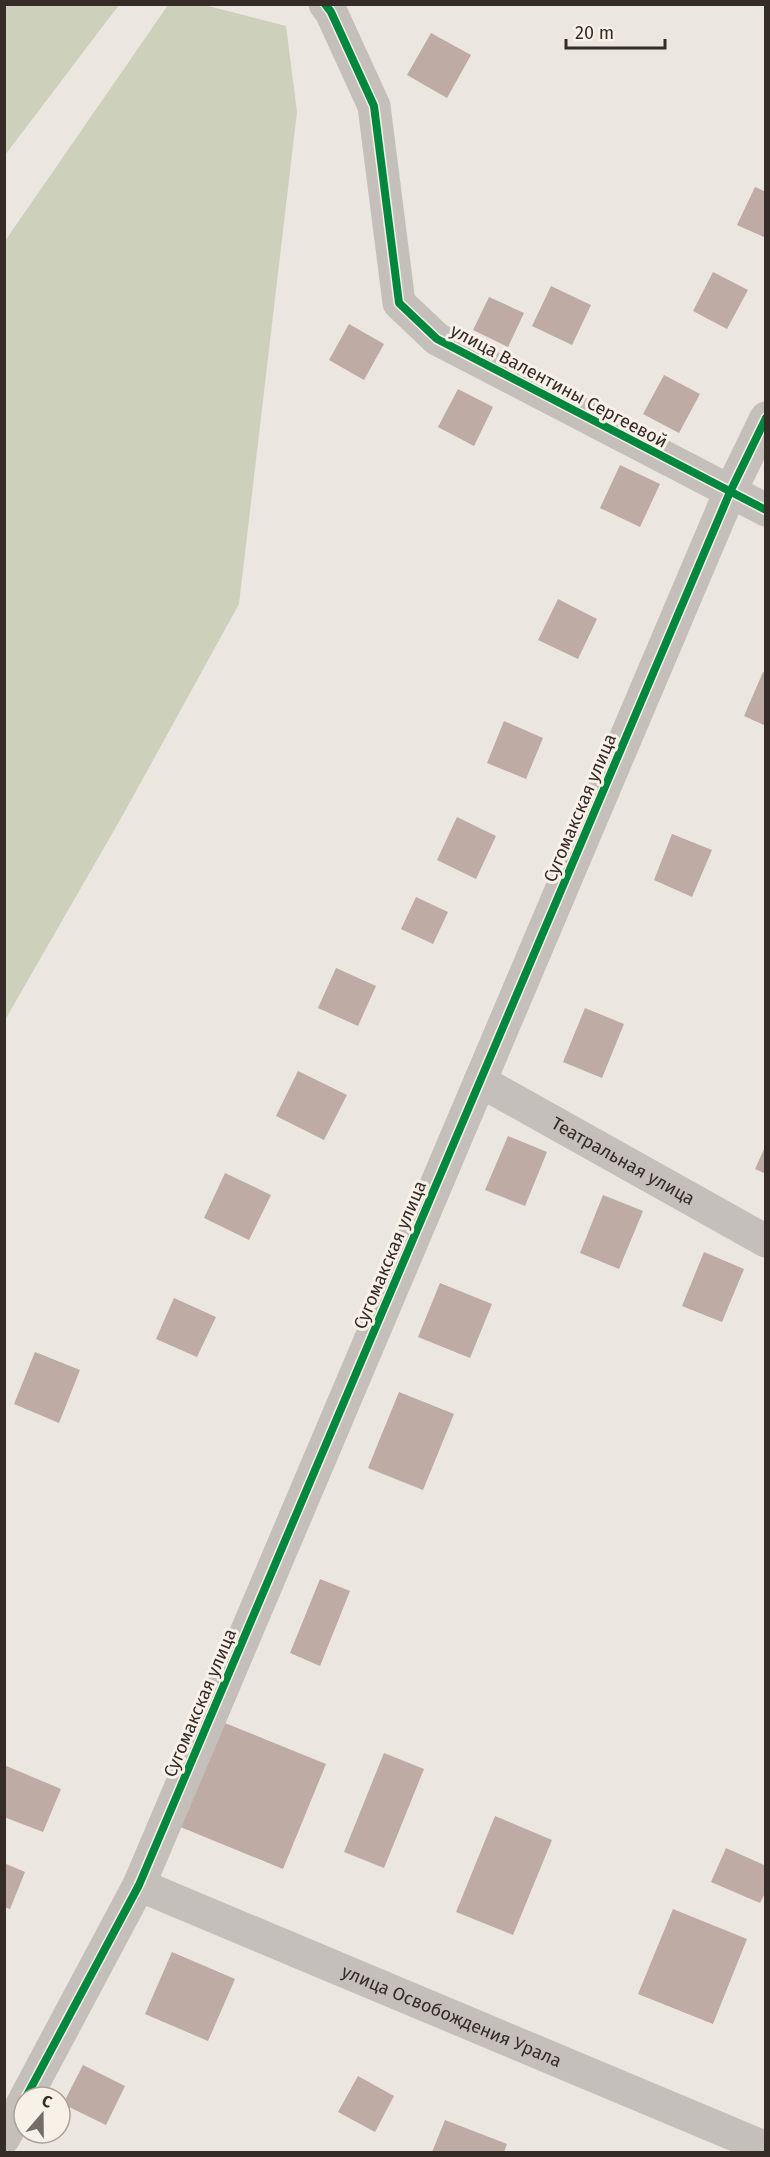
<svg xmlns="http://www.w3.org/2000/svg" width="770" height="2157" font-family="'Fira Sans',sans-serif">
  <rect width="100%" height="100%" fill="#ece6e0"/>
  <g fill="#cdd0bb">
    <polygon points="5,4 119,5 5,155 4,5"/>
    <polygon points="168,5 204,5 286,26 297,112 239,604 124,813 5,1020 5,241"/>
  </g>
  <g fill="#beaba4">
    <polygon points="431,33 471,55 447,98 407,75"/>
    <polygon points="755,187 766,192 766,238 737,225"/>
    <polygon points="713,272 748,290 727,329 693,311"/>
    <polygon points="551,286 591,305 572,345 532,326"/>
    <polygon points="489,297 524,313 508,347 473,330"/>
    <polygon points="349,324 384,344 364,380 329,360"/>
    <polygon points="664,375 700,394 679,433 643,414"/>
    <polygon points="458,389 493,407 474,446 438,427"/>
    <polygon points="620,465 660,484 640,527 600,508"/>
    <polygon points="558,599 597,619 578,659 538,640"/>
    <polygon points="763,672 766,673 766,726 744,716"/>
    <polygon points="504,721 543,738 526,779 487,763"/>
    <polygon points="457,817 496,836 476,879 437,860"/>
    <polygon points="672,834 712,850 692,897 654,880"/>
    <polygon points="416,897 448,912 433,944 401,929"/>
    <polygon points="336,968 376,986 358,1026 318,1008"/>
    <polygon points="585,1008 624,1024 602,1078 563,1062"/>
    <polygon points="298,1071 347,1095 324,1140 276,1116"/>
    <polygon points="508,1136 547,1152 525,1206 485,1190"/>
    <polygon points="766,1145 766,1174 755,1169"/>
    <polygon points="225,1173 271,1195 249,1240 204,1218"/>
    <polygon points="603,1195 643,1211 619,1269 580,1253"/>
    <polygon points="704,1252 744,1269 722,1322 682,1306"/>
    <polygon points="440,1283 492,1304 470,1358 418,1337"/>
    <polygon points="174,1298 216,1317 197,1357 156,1339"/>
    <polygon points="35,1352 80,1370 59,1423 14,1404"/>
    <polygon points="399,1392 454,1414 423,1490 368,1468"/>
    <polygon points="320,1579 350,1591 320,1666 290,1653"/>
    <polygon points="220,1721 326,1764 283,1869 178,1826"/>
    <polygon points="384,1753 424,1769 384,1868 344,1852"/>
    <polygon points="4,1765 61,1789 43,1832 4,1817"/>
    <polygon points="495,1816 552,1840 513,1935 456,1912"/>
    <polygon points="726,1848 766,1866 766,1891 760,1903 711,1882"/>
    <polygon points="4,1863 25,1872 10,1909 4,1907"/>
    <polygon points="673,1909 747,1939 713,2024 638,1994"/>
    <polygon points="172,1952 235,1979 208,2041 145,2014"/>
    <polygon points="83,2065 125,2086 106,2125 63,2104"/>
    <polygon points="358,2076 394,2096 375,2132 338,2112"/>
    <polygon points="445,2120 507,2144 504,2152 432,2152"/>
  </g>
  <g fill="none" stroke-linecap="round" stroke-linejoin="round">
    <g stroke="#c4bfba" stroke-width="33">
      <polyline points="325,4 331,12 374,106 399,303 437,339 766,510"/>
      <path id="s1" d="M480,1081l286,160"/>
      <path id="s2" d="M139,1885l627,263"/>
      <polyline points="26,2097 139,1885 730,492 766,418"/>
      <polyline points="4,2138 24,2101"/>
    </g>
    <defs>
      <g id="cycleway">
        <polyline points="325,4 331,12 374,106 399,303 437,339 766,510"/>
        <polyline points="26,2097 139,1885 730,492 766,418"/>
      </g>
    </defs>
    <use href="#cycleway" stroke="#f8f1e8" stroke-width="11"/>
    <use href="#cycleway" stroke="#00873e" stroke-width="8"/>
  </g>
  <g text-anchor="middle" stroke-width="6" stroke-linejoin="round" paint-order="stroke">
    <g font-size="18" fill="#352c28" stroke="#f8f1e8">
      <text transform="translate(559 386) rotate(28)" y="6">улица Валентины Сергеевой</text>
      <text transform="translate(580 808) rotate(-67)" y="6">Сугомакская улица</text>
      <text dy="6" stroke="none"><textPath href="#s1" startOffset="164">Театральная улица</textPath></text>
      <text transform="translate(390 1255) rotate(-67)" y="6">Сугомакская улица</text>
      <text transform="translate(200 1703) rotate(-67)" y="6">Сугомакская улица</text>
      <text dy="6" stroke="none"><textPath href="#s2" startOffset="339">улица Освобождения Урала</textPath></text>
    </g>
  </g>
  <rect width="770" height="2157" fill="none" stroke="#352c28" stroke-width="12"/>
  <g transform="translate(42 2115) rotate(20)"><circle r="28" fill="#f8f1e8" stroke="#aaa29b" stroke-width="1.5"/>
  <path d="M0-4.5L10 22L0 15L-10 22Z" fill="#756d68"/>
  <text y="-9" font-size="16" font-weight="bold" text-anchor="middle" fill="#352c28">С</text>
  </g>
  <path d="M566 39v9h99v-9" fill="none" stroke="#352c28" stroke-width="3"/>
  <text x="575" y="39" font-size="18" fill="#352c28" stroke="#f8f1e8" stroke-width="4.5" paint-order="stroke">20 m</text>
</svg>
